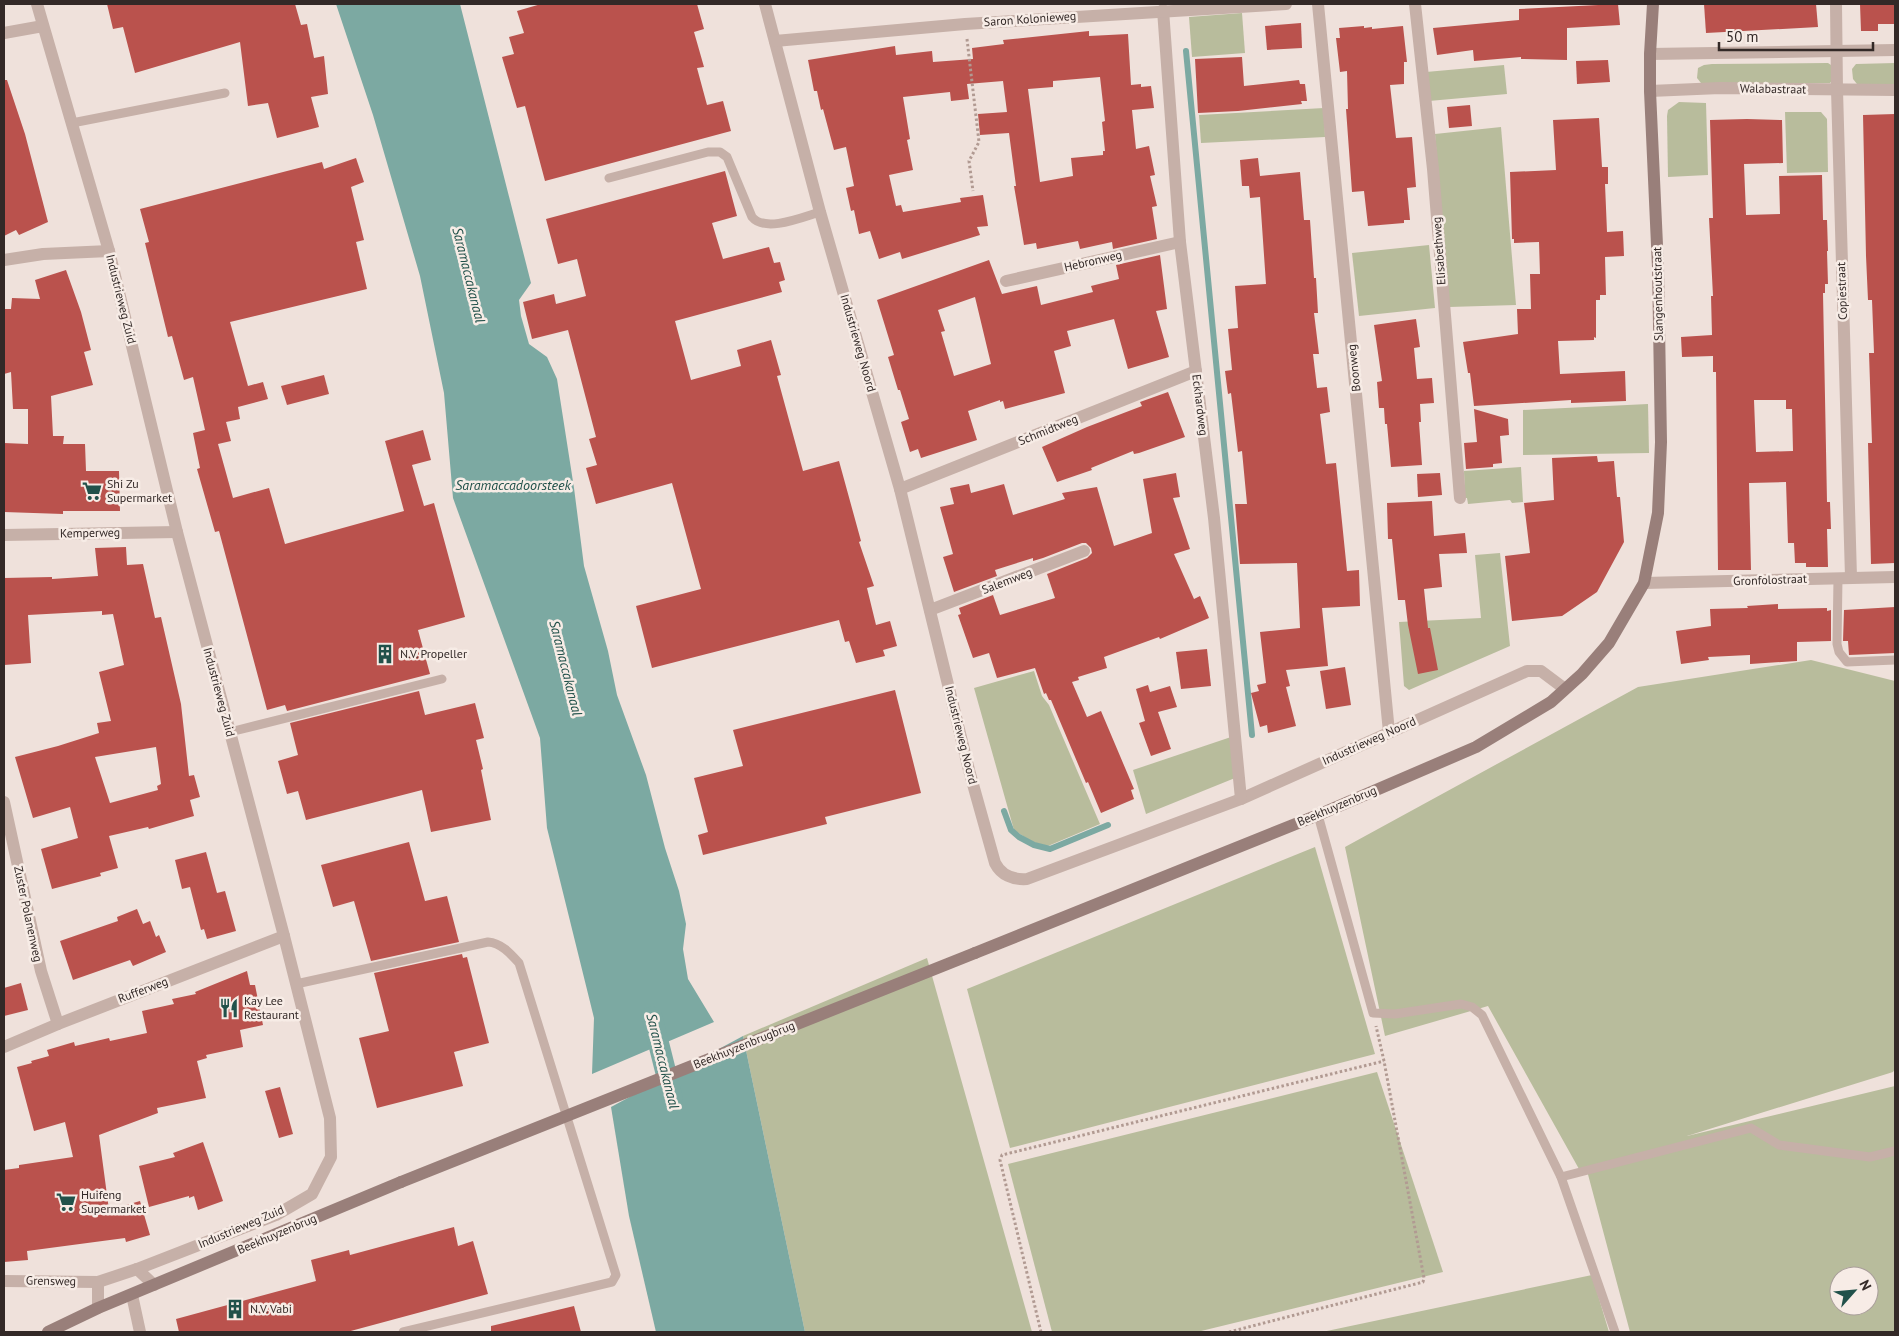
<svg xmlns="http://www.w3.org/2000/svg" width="1899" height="1336" font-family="'PT Sans',sans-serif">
  <rect width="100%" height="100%" fill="#efe1db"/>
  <g fill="#b8bc9c" fill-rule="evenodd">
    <polygon points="1242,13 1245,53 1192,57 1189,17"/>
    <polygon points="1828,63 1831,65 1833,80 1830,83 1701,83 1697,78 1698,68 1704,65 1712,64"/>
    <polygon points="1895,63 1895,84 1857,84 1853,79 1852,69 1856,64"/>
    <polygon points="1504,65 1507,94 1429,101 1426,72"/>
    <polygon points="1679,102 1706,103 1708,175 1668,177 1667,116 1668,110"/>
    <polygon points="1324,108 1325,137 1201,143 1199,115"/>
    <polygon points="1785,112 1821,112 1827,119 1828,172 1787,173"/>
    <polygon points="1501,127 1516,305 1449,307 1435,134"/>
    <polygon points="1429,245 1435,308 1359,316 1352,253"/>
    <polygon points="1648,404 1649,453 1523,455 1523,410"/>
    <polygon points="1521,467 1523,502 1512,503 1510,500 1468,504 1467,498 1465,498 1464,471"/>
    <polygon points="1500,553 1510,646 1409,690 1404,686 1399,622 1481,618 1475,555"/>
    <path d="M1811,660l84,21v388l-2,3 -206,64 208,-50v246h-265l-44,-165 -7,2 -91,-163 -103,30 -40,-189 293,-160zM1839,1276h30v30h-30z"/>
    <polygon points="1034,671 1042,696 1049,705 1100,824 1048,846 1032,842 1014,830 974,688"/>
    <polygon points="1231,737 1235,778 1146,814 1133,770"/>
    <polygon points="1315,847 1375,1054 1010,1148 967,989"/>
    <polygon points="927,958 1032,1332 805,1332 743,1036"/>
    <polygon points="1377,1072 1443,1272 1197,1332 1052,1332 1008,1164"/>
    <polygon points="1592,1275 1609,1332 1322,1332"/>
  </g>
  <g fill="#7ca9a2">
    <polygon points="336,4 460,4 531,283 519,300 521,316 529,344 547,357 557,379 574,488 584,566 608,651 617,695 646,775 665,848 679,891 686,924 683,949 688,979 714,1022 592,1074 594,1018 547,828 540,738 453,498 444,393 420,276 373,115"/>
    <polygon points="743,1036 805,1332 656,1332 629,1216 611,1107"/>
  </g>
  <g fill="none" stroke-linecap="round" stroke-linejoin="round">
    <g stroke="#7ca9a2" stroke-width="6">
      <polyline points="1186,51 1252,735"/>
      <polyline points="1004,811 1011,830 1019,837 1034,845 1050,849 1108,825"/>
    </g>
    <polyline stroke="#7ca9a2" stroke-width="21" points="652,1017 672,1097"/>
  </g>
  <g fill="#ba524d" fill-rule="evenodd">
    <polygon points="107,4 295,4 301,25 307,24 314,58 324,56 328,94 311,97 319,127 277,138 268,103 248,106 240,42 135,73 123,27 113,29"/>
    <polygon points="541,4 697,4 704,29 694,32 704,67 697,68 707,105 723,101 731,131 545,181 525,106 517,108 502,57 514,54 509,37 524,33 517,11"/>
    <polygon points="1618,4 1620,25 1567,28 1567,60 1521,59 1521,57 1474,61 1473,50 1437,55 1433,28 1519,20 1519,9"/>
    <polygon points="1704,4 1816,4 1818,27 1706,33"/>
    <polygon points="1860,4 1895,4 1895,24 1878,24 1878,31 1861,31"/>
    <polygon points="1301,23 1302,48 1267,50 1265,26"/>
    <polygon points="1364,26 1364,28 1372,27 1372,29 1403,26 1407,62 1404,62 1404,84 1390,85 1396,138 1412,137 1416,187 1407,188 1410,220 1404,220 1404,223 1368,226 1364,191 1352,192 1346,109 1348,109 1347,71 1340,72 1336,38 1340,38 1339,28"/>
    <path d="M1089,31v5l39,-2 3,51 10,-1v3l10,-1 3,22 -22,2 4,39 13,-3 6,29 -5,1 7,30 -5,1 5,32 -44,10 -1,-7 -32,7 -2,-8 -41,8 -1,-6 -12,2 -10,-59h2l-7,-53 -29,2 -2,-21 29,-2 -4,-31 -36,3 2,15 -18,2 -1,-9 -47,5 7,42 -3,1 6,30 -24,5 7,31 5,-1 2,7 58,-10 -1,-4 23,-3 5,31 -11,1 3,8 -78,24 -2,-7 -21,7 -9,-28 -11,3 -5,-24 -3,1 -5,-23 8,-2 -8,-39 -12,3 -11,-41 -2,1 -4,-19h-3l-6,-31 87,-14 1,9 36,-4 1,11 40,-3 -1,-11 32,-4 -1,-4zM1100,77l5,44 -3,1 3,29h-2v4l-32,3 2,18 -33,6 -12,-93 25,-2v-6z"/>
    <polygon points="1242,57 1244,86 1299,80 1300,84 1305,84 1307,101 1301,101 1302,104 1238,111 1198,113 1195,59"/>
    <polygon points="1608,60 1610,82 1577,84 1576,61"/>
    <polygon points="4,80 7,80 25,134 48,222 19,235 16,230 4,236"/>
    <polygon points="1470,105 1472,126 1449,128 1447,107"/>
    <polygon points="1895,114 1895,563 1871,564 1868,443 1872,443 1869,353 1874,353 1872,300 1868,300 1866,256 1863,115"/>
    <polygon points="1599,118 1602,167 1608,167 1608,184 1605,184 1607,232 1623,231 1624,256 1605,257 1606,295 1600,295 1600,300 1596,300 1596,338 1594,337 1594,340 1558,341 1560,374 1625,371 1626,401 1571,403 1571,400 1474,406 1470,373 1468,373 1463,342 1518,334 1517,309 1531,309 1530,274 1540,274 1539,242 1514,243 1514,239 1512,239 1510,172 1556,170 1553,120"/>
    <path d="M1747,119l35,1 1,43 -39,1 2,51 34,-1 -1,-38 43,-1 1,45h4l1,31h-1l1,33h-3v9h-2l4,209h3l1,27h-4l1,38h-22v-4h-11l-1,-20h-6l-2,-61 -37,1 2,87h-33l-2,-198h-3v-16l-31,1 -1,-20 31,-2 -1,-39h2l-4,-78h4l-3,-98zM1754,400h32v9h6l1,42 -37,1z"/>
    <polygon points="356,158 364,182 351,187 364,240 356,242 367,289 230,322 248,386 263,382 268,399 238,407 240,419 226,422 231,441 218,444 233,498 269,488 285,544 404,511 385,441 423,430 431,460 412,465 424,506 434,503 465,617 418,630 430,674 287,711 285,705 267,710 219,531 215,532 197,469 200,468 193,433 205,430 193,377 184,380 172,336 168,337 145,243 149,242 140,209 322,162 324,169"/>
    <polygon points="1258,158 1260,176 1300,172 1304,220 1310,220 1314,278 1316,278 1318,313 1314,313 1319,354 1313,354 1317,388 1327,387 1330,412 1320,414 1326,464 1336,463 1347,571 1359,570 1360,606 1322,608 1328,666 1286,670 1290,686 1286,687 1296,726 1268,733 1267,725 1260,727 1251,693 1259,691 1257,685 1266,683 1260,632 1300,628 1297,563 1240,564 1235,504 1247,504 1242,451 1238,452 1231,393 1228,394 1225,371 1232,370 1228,329 1238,328 1235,286 1266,284 1260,197 1250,198 1249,186 1242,186 1240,160"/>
    <polygon points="725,171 737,216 712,223 723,259 769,247 774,263 780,262 785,280 779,282 782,292 675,321 691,380 741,366 737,350 771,340 781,375 777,376 803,471 839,461 861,541 859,542 874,586 867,588 876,625 890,621 897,646 883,650 885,656 856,663 849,641 845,642 839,620 652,668 636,606 701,589 672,483 596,504 586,468 597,465 589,439 596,437 568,330 532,339 523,302 554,294 556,304 586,296 577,259 558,264 546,219"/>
    <path d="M1160,255l7,54 -11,2 13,46 -41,12 -14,-50 -47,12 4,15 -17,5 11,42 -60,16 -2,-8 -3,1v-2l-32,11 9,29 -56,18 -3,-9 -8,3 -9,-30 8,-3 -9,-29h-2l-10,-33 6,-2 -17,-55 112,-40 13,34 35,-8 4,19 52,-13 -2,-6 28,-7 -3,-14zM975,297l16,67 -37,12 -13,-44 4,-1 -7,-21z"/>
    <polygon points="66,270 81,312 91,350 84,352 93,385 51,396 53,436 64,436 63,444 85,444 86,471 119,471 120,511 63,511 63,514 4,512 4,443 28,444 28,409 13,409 11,372 4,374 4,309 11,309 12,298 40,299 35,280"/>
    <polygon points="1416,319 1420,347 1414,348 1417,379 1432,378 1434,403 1420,404 1421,422 1419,422 1422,465 1391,467 1387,424 1385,424 1384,408 1379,408 1377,382 1382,381 1374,325"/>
    <polygon points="324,375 329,394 287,405 281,386"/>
    <polygon points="1168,392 1185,437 1139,453 1134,454 1133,451 1091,468 1092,470 1057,482 1042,447 1087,427 1142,406 1140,402"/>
    <polygon points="1474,409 1508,419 1509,435 1500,436 1502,463 1493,464 1493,467 1466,469 1464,443 1477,442"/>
    <polygon points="1597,456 1598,462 1614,461 1617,497 1620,497 1624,542 1597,592 1562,616 1512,621 1505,556 1530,553 1524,503 1554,500 1552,458"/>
    <polygon points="1176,473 1180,497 1173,498 1190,549 1174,554 1194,599 1200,596 1209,618 1160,639 1159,637 1104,657 1107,668 1078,677 1079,680 1072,682 1087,717 1101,711 1134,789 1131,790 1134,799 1101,813 1088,782 1086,783 1051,700 1049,700 1046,693 1044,694 1035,668 997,678 989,653 973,658 958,615 961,614 959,608 993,595 1000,615 1055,598 1047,574 1087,558 1092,553 1091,548 1086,543 1082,543 1043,558 1033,561 1033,558 995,570 997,576 954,592 943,557 953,554 940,507 954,504 950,488 969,484 971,493 1004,484 1013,515 1065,499 1062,493 1097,487 1114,546 1152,533 1143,479"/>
    <polygon points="1440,473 1442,495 1418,497 1417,474"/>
    <polygon points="1432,501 1434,536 1465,533 1467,553 1439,554 1442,587 1424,589 1428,628 1430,628 1438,670 1418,674 1408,625 1405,600 1398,600 1392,539 1388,539 1387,503"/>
    <path d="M126,547l1,18 16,-1 12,54 6,-1 20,87 8,72 5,-1 6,22 -10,3 4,16 -45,13 -1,-2 -39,9 9,32 -18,5 1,3 -49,13 -11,-40 37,-11 -8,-31 -37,11 -18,-61 43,-11 41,-13 -2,-10 14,-2 -12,-49 25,-7 -11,-51 -11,1v-4l-74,4 3,48 -27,2v-87l48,-1v2l46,-3 -3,-28zM156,747l5,37 -4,2 1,4 -48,13 -15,-46z"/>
    <polygon points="1778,604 1778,609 1827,608 1827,611 1831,610 1831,641 1797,642 1797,661 1750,664 1750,655 1708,657 1709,660 1681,664 1676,631 1711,626 1710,609 1748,608 1747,606"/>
    <polygon points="1895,607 1895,653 1849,655 1848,641 1843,641 1844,610"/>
    <polygon points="1207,649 1211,686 1181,689 1176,652"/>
    <polygon points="1345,667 1351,705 1326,709 1320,671"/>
    <polygon points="1148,685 1150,692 1170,686 1177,707 1158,712 1171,749 1151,756 1139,723 1145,721 1136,689"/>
    <polygon points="895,690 921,793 825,817 827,824 703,855 698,835 708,832 694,778 743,766 733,730"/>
    <polygon points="419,691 425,715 475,703 484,738 476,740 483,769 481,770 491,820 431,832 422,790 306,820 298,791 287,794 278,761 298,755 290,723"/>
    <polygon points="409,842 425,901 447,896 459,942 371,961 354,901 333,907 321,865"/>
    <polygon points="206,852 217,893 225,891 236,931 207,939 204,929 201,930 190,887 182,889 175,860"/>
    <polygon points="137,909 143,924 150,921 156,937 159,935 166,952 133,966 130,960 73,980 60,941 118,921 117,917"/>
    <polygon points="462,954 463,958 467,957 489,1043 454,1052 463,1086 377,1108 359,1038 389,1031 374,973"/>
    <polygon points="247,971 250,985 255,985 263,1025 240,1030 243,1047 206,1055 207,1058 197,1061 206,1098 157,1108 158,1113 99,1135 109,1210 140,1201 150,1235 126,1242 125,1238 27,1251 28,1260 4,1262 4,1170 19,1168 19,1165 73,1157 65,1122 34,1131 17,1067 32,1063 31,1061 49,1056 47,1050 74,1042 75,1046 109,1038 110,1041 147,1033 142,1011 174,1004 172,999 196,994 195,992"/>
    <polygon points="21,983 28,1010 4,1016 4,988"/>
    <polygon points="280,1087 293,1134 279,1138 265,1091"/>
    <polygon points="203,1142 223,1201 198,1210 194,1196 189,1198 189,1196 149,1207 139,1166 175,1157 173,1153"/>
    <polygon points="454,1227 458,1246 473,1241 488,1294 347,1332 179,1332 176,1319 316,1281 311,1260 349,1250 350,1255"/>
    <polygon points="574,1306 581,1332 491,1332 491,1326"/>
  </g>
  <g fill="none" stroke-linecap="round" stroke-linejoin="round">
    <g stroke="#b19a92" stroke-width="3" stroke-dasharray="2.5 2.5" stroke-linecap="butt">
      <polyline points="967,39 979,142 969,161 973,191"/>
      <polyline points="1041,1332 1000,1160 1002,1155 1384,1061"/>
      <polyline points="1229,1332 1423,1282 1424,1278 1384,1061 1376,1026"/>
    </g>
    <g stroke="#c6b0a8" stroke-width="9">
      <polyline points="72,123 225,93"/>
      <path d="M609,178l99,-26h12l7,5 25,60c13,16 51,0 68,-5"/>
      <polyline points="1838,578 1837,644 1839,652 1847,662 1895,660"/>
      <polyline points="230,732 442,679"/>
      <polyline points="1318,815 1373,1013 1395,1014 1461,1004 1472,1007 1482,1015 1561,1177 1615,1332"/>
      <path d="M296,984l192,-42c13,1 22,11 31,21l97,312 -4,7 -209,50"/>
      <polyline points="1561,1177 1751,1128 1779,1145 1870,1157 1895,1151"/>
    </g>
    <g stroke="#c6b0a8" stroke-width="12">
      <path d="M765,4l55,208 80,277 69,281 26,93c6,12 18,17 32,16l214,-80 286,-128h14l24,18"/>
      <polyline points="1318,4 1389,732"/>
      <polyline points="1415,4 1433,169 1460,498"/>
      <polyline points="1836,4 1837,90 1851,577"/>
      <polyline points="1163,10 1180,242 1214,518 1241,799"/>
      <polyline points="4,33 43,26"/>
      <polyline points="775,41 965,24 1286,4"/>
      <polyline points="1650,54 1895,50"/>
      <polyline points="1650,91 1720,88 1895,90"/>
      <polyline points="4,260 43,254 109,251"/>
      <polyline points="1006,281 1180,242"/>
      <polyline points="900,489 1196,371"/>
      <polyline points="4,535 177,532"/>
      <polyline points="1644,583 1895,577"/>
      <polyline points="930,610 1084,551"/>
      <polyline points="4,802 41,971 58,1024"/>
      <polyline points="4,1047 58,1024 284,936"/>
      <polyline points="137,1269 154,1285"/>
      <polyline points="4,1281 98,1282 137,1269 276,1215 312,1194 331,1157 330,1118 284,936 177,532 109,251 37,4"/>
      <polyline points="98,1282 98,1308"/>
      <polyline points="132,1295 140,1332"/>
    </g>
    <g stroke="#997f7a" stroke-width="12">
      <polyline points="975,953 1318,815 1476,747 1551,702 1582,674 1609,643 1644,583 1658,513 1661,442 1658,267 1650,91 1650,54 1653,4"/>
      <polyline points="48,1332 98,1308 401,1182"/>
    </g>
    <polyline stroke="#997f7a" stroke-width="12" points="401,1182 975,953"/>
  </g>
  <defs>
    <symbol id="supermarket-bare" viewBox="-9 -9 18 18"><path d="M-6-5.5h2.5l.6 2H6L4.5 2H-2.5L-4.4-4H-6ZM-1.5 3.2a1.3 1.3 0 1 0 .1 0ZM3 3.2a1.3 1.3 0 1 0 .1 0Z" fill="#21514a" stroke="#f7ece6" stroke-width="2.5" paint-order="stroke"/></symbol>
    <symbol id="building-bare" viewBox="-9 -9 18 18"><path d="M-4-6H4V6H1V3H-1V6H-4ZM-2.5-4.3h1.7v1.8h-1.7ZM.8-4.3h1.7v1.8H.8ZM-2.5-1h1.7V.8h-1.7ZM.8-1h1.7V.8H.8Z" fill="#21514a" stroke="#f7ece6" stroke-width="2.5" paint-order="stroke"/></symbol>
    <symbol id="restaurant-bare" viewBox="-9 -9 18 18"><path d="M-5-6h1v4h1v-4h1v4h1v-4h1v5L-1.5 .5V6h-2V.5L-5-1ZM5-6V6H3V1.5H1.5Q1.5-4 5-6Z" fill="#21514a" stroke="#f7ece6" stroke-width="2.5" paint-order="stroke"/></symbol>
  </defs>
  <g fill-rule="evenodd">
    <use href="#supermarket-bare" x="78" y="477" width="28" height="28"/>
    <use href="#building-bare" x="371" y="640" width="28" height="28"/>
    <use href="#restaurant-bare" x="215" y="994" width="28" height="28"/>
    <use href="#supermarket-bare" x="52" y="1188" width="28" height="28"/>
    <use href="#building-bare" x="221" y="1295" width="28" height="28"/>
  </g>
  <g text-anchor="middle" stroke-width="5" stroke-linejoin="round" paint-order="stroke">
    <g font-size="12" fill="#332927" stroke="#f7ece6">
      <text transform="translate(1030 19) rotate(-4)" y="4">Saron Kolonieweg</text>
      <text transform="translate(1773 89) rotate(1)" y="4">Walabastraat</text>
      <text transform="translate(1439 251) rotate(-94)" y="4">Elisabethweg</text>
      <text transform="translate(1093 261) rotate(-13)" y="4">Hebronweg</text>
      <text transform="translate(1842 291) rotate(-92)" y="4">Copiestraat</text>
      <text transform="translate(1658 294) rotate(-91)" y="4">Slangenhoutstraat</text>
      <text transform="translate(121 299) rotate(76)" y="4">Industrieweg Zuid</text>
      <text transform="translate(858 343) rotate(74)" y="4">Industrieweg Noord</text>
      <text transform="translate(1354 368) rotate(-96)" y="4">Boonweg</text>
      <text transform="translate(1200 405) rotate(83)" y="4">Eckhardweg</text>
      <text transform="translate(1048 430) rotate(-22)" y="4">Schmidtweg</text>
      <text transform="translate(90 533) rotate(-1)" y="4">Kemperweg</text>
      <text transform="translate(1770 580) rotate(-2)" y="4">Gronfolostraat</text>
      <text transform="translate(1007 581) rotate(-21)" y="4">Salemweg</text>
      <text transform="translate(219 692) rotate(75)" y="4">Industrieweg Zuid</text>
      <text transform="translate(961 735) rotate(76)" y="4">Industrieweg Noord</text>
      <text transform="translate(1369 741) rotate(-24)" y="4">Industrieweg Noord</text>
      <text transform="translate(1337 806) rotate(-23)" y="4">Beekhuyzenbrug</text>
      <text transform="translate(28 914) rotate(78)" y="4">Zuster Polanenweg</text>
      <text transform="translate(143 990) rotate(-21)" y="4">Rufferweg</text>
      <text transform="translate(744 1045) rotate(-22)" y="4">Beekhuyzenbrugbrug</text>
      <text transform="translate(241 1227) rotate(-23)" y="4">Industrieweg Zuid</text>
      <text transform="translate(277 1234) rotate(-23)" y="4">Beekhuyzenbrug</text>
      <text transform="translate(51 1281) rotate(1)" y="4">Grensweg</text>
    </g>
    <g font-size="12" fill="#332927" stroke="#f7ece6" text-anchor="start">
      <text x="107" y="488">Shi Zu<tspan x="107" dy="14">Supermarket</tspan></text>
      <text x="400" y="658">N.V. Propeller</text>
      <text x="244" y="1005">Kay Lee<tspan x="244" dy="14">Restaurant</tspan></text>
      <text x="81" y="1199">Huifeng<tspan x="81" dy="14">Supermarket</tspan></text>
      <text x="250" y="1313">N.V. Vabi</text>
    </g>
    <g font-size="14" font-style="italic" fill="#21514a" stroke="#f7ece6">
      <text transform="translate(469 275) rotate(76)" y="5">Saramaccakanaal</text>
      <text x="513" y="490">Saramaccadoorsteek</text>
      <text transform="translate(566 668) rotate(76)" y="5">Saramaccakanaal</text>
      <text transform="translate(663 1061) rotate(76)" y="5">Saramaccakanaal</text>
    </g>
  </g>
  <rect width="1899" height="1336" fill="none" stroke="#332927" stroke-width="10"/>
  <g transform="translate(1854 1291) rotate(63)"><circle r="24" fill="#f7ece6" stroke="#a99e9a"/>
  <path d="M0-4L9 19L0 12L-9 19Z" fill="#21514a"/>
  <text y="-8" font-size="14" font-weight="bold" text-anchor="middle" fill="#332927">N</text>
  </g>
  <path d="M1719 42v8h154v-8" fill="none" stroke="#332927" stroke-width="2.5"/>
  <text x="1726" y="42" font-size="15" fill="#332927" stroke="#f7ece6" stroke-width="4" paint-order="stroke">50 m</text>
</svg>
